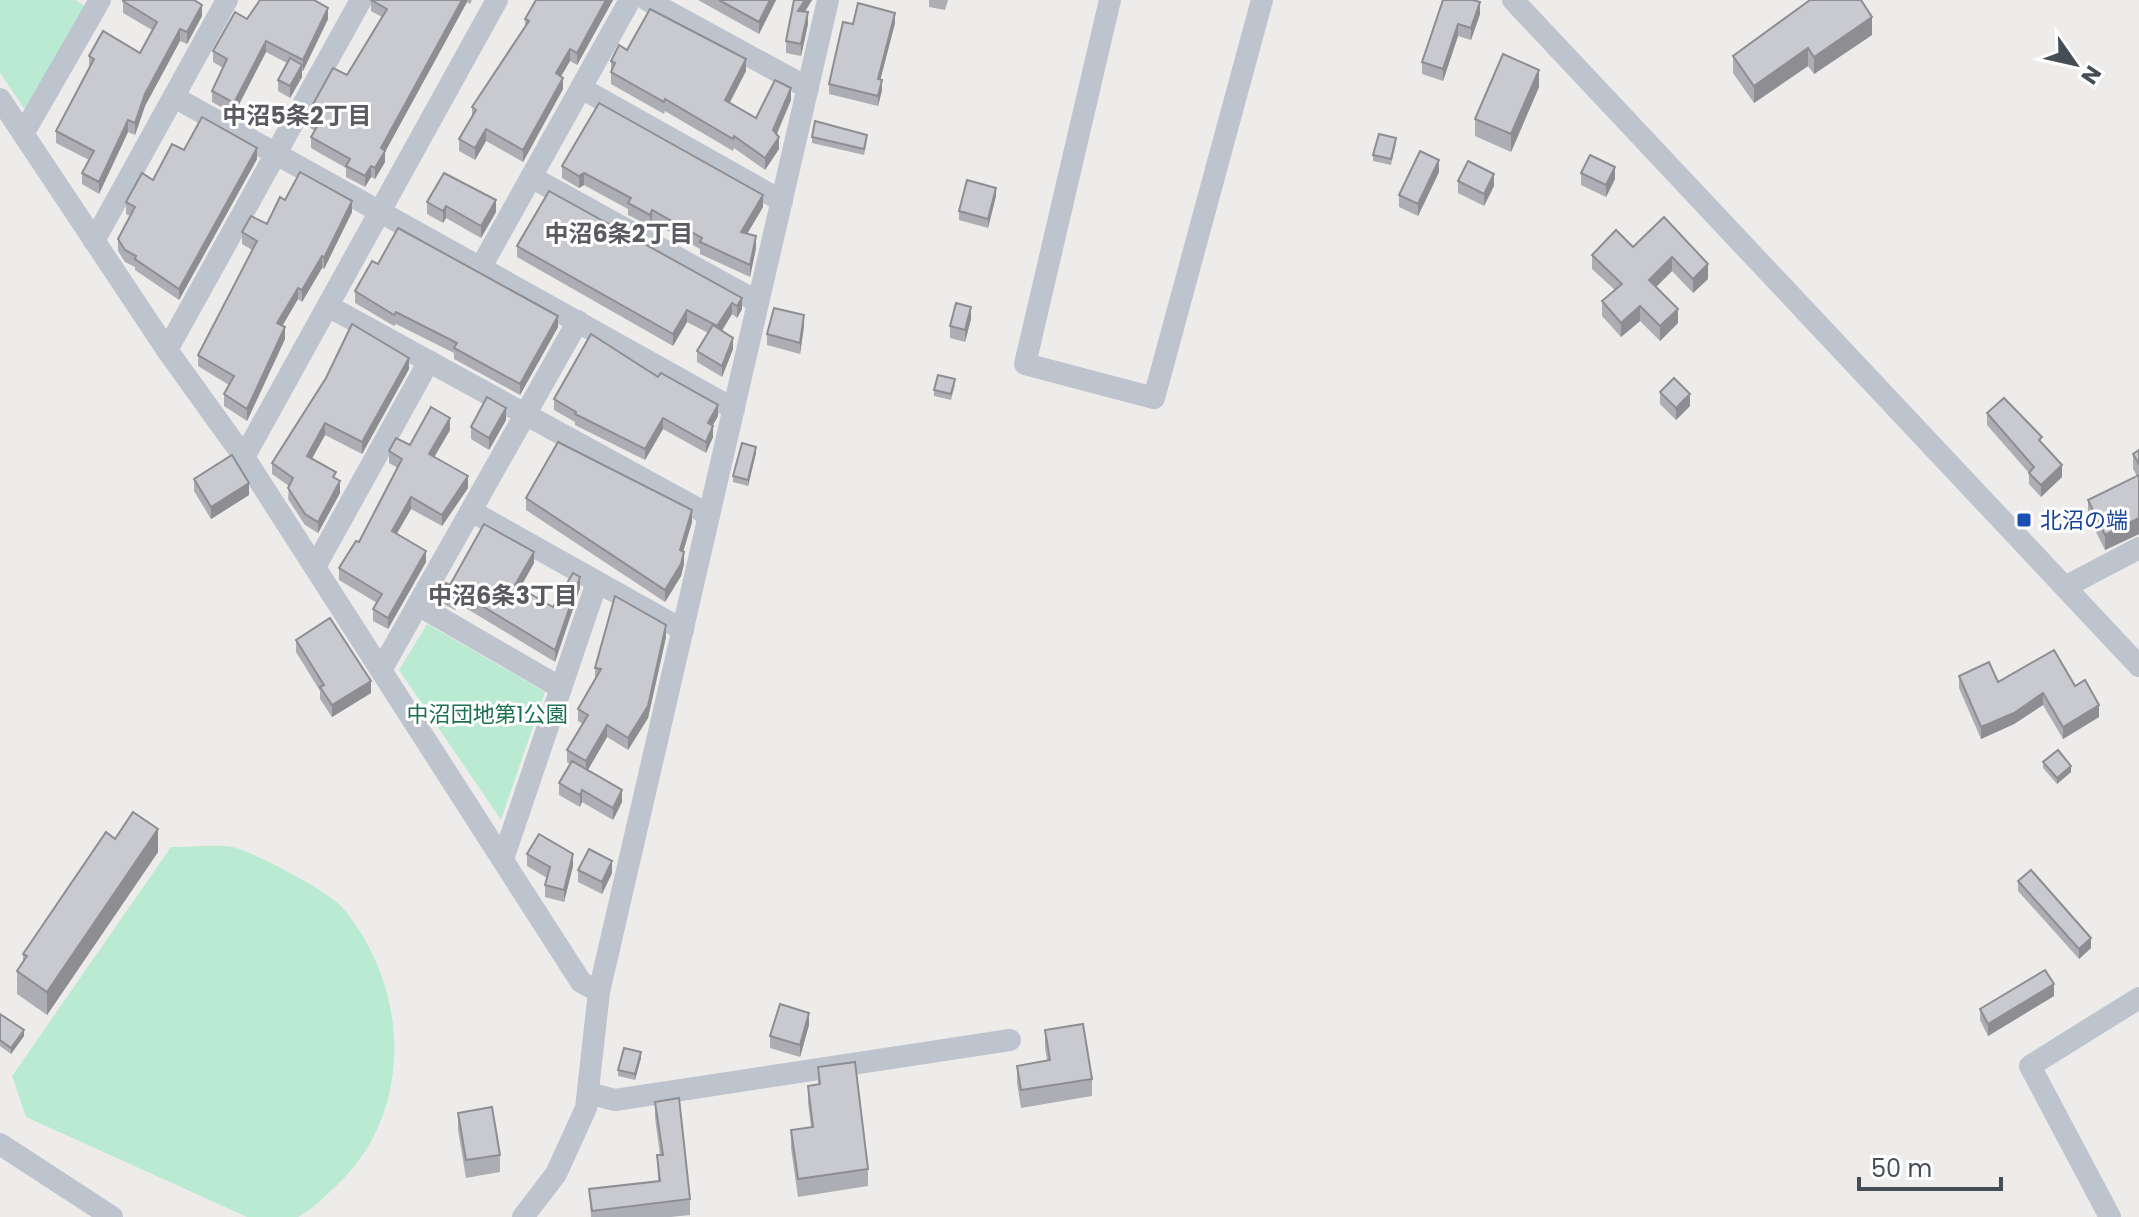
<svg xmlns="http://www.w3.org/2000/svg" width="2139" height="1217" font-family="Poppins,'Noto Sans JP',sans-serif">
  <rect width="100%" height="100%" fill="#eeeceb"/>
  <g fill="#bbead2">
    <polygon points="0,0 76,0 85,6 26,111 0,73"/>
    <polygon points="427,624 545,692 501,820 399,670"/>
    <path d="M171,847c20,0 42,-3 61,0 19,3 95,44 108,58 70,79 76,207 -4,281 -12,11 -23,23 -38,31h-51l-221,-100 -14,-41z"/>
  </g>
  <g fill="none" stroke-linecap="round" stroke-linejoin="round">
    <g stroke="#bdc4cd" stroke-width="22">
      <polyline points="647,0 808,88"/>
      <polyline points="1110,0 1025,364 1154,398 1262,0"/>
      <polyline points="1513,0 2139,666"/>
      <polyline points="581,88 782,201"/>
      <polyline points="174,97 734,409"/>
      <polyline points="0,99 167,350 244,457 581,982 599,992"/>
      <polyline points="23,134 100,0"/>
      <polyline points="531,177 758,302"/>
      <polyline points="94,241 227,0"/>
      <polyline points="481,267 630,0"/>
      <polyline points="328,306 709,515"/>
      <polyline points="167,350 361,0"/>
      <polyline points="244,457 497,0"/>
      <polyline points="471,511 683,630"/>
      <polyline points="315,567 429,361"/>
      <polyline points="2065,587 2139,548"/>
      <polyline points="418,605 561,688"/>
      <polyline points="381,670 578,321"/>
      <polyline points="503,859 597,582"/>
      <polyline points="588,1093 615,1100 1010,1040"/>
      <polyline points="0,1144 112,1217"/>
      <polyline points="523,1217 556,1174 586,1108 599,992 828,0"/>
      <polyline points="2110,1217 2030,1066 2139,998"/>
    </g>
  </g>
  <g fill="#adaeb3">
    <polygon points="371,0 472,0 470,4 467,2 385,152 385,162 375,179 371,177 365,187 346,177 346,168 311,148 311,137 315,131 307,126 307,115 347,75 382,17 371,11"/>
    <polygon points="613,0 577,65 570,61 561,76 563,89 523,162 486,141 475,160 459,151 459,139 472,117 472,107 525,28 525,19"/>
    <polygon points="698,0 776,0 759,34"/>
    <polygon points="794,0 812,0 805,12 808,24 801,56 786,53 786,41"/>
    <polygon points="929,0 948,0 945,10 929,7"/>
    <polygon points="1443,0 1480,14 1471,40 1458,36 1443,81 1422,74 1422,62"/>
    <polygon points="123,1 198,2 202,16 187,44 180,41 145,106 135,135 128,132 99,194 82,184 82,173 89,160 56,143 56,131 89,68 89,56 140,53 152,30 123,13"/>
    <polygon points="247,19 328,19 303,71 302,71 302,77 290,98 278,91 278,80 287,63 266,52 234,114 212,102 212,91 223,68 213,62 213,51"/>
    <polygon points="895,23 880,80 882,90 878,106 829,94 829,84 853,24"/>
    <polygon points="1872,35 1814,74 1808,66 1754,103 1733,73 1733,56"/>
    <polygon points="627,50 746,71 729,103 756,118 791,100 777,134 779,149 765,170 734,148 733,151 665,111 664,114 611,84 611,61"/>
    <polygon points="1539,87 1511,152 1475,136 1475,119"/>
    <polygon points="812,137 867,141 864,155 812,143"/>
    <polygon points="1396,144 1391,165 1373,161 1373,155"/>
    <polygon points="184,150 257,159 179,300 135,270 135,267 125,262 118,251 118,239 130,216 126,214 126,202 153,180"/>
    <polygon points="562,166 763,207 747,234 756,248 750,277 700,254 700,249 652,222 650,226 628,215 628,209 584,185 579,188 562,178"/>
    <polygon points="1439,172 1418,216 1399,207 1399,195"/>
    <polygon points="1581,173 1615,179 1606,197 1581,185"/>
    <polygon points="1458,181 1494,186 1484,206 1458,193"/>
    <polygon points="549,191 742,309 737,318 732,314 722,331 733,349 722,377 697,362 697,351 708,333 687,322 673,346 517,257 517,246"/>
    <polygon points="996,196 988,228 959,220 959,211"/>
    <polygon points="285,200 352,212 324,269 322,268 302,302 298,299 282,326 285,339 247,421 224,406 224,394 229,385 198,366 198,355 252,250 242,244 242,232 267,224"/>
    <polygon points="427,202 496,212 481,238 446,218 443,223 427,214"/>
    <polygon points="1664,217 1708,279 1693,293 1672,271 1656,287 1678,323 1660,341 1640,321 1621,337 1602,316 1602,301 1615,290 1592,269 1592,255 1633,247"/>
    <polygon points="378,264 558,327 520,395 454,359 454,353 396,324 394,326 355,303 355,291"/>
    <polygon points="971,319 965,342 950,338 950,326"/>
    <polygon points="804,326 800,354 767,345 767,334"/>
    <polygon points="409,369 362,454 325,435 312,459 336,479 340,493 318,533 305,525 288,499 289,486 272,474 272,463 326,378"/>
    <polygon points="955,385 951,400 934,396 934,390"/>
    <polygon points="1660,392 1690,406 1676,420 1660,404"/>
    <polygon points="554,399 718,416 712,426 713,437 706,453 663,429 645,460 575,425 575,422 554,410"/>
    <polygon points="1987,413 2042,444 2062,477 2041,497 2029,484 2029,473 1987,425"/>
    <polygon points="506,420 489,450 471,439 471,427"/>
    <polygon points="450,430 434,457 468,488 442,526 411,509 397,533 426,562 388,629 373,621 373,609 377,603 339,580 339,568 359,542 398,468 389,463 389,451 410,445"/>
    <polygon points="2139,450 2139,534 2105,550 2088,516 2088,500 2137,476 2133,469 2133,454"/>
    <polygon points="756,453 748,486 733,482 733,476"/>
    <polygon points="194,479 249,495 211,519 194,491"/>
    <polygon points="526,498 692,522 683,552 684,564 681,576 665,602 526,510"/>
    <polygon points="534,563 520,588 553,607 580,588 555,662 459,604 455,610 442,603 442,591 450,585"/>
    <polygon points="666,637 648,718 628,750 607,737 588,770 622,802 613,820 582,802 580,807 559,795 559,783 570,764 567,762 567,750 583,724 578,721 578,709 595,680 595,668"/>
    <polygon points="296,640 371,693 332,717 320,699 320,691 296,652"/>
    <polygon points="1959,676 1998,682 2075,686 2099,717 2063,739 2043,705 2014,724 1981,739 1959,688"/>
    <polygon points="2043,762 2071,772 2057,784 2043,768"/>
    <polygon points="115,839 158,852 47,1015 17,994 17,971 23,962 23,954"/>
    <polygon points="527,854 573,866 564,902 545,897 545,885 547,878 527,866"/>
    <polygon points="578,870 612,873 602,894 578,882"/>
    <polygon points="2018,881 2091,948 2079,959 2018,891"/>
    <polygon points="2054,996 1988,1036 1980,1020 1980,1009"/>
    <polygon points="0,1014 24,1036 11,1054 0,1046"/>
    <polygon points="809,1025 800,1057 770,1048 770,1036"/>
    <polygon points="1045,1030 1092,1079 1092,1096 1021,1108 1017,1083 1017,1066 1047,1060 1045,1048"/>
    <polygon points="641,1058 635,1080 618,1076 618,1070"/>
    <polygon points="818,1067 868,1169 868,1186 798,1197 791,1148 791,1130 811,1127 808,1103 808,1086 818,1084"/>
    <polygon points="655,1102 690,1199 690,1215 671,1217 591,1217 589,1189 658,1181 657,1155 660,1155 655,1118"/>
    <polygon points="458,1113 500,1155 500,1172 466,1178 458,1130"/>
  </g>
  <g fill="#8d8d92">
    <polygon points="462,0 467,0 467,2 385,152 385,162 375,179 375,168 381,148"/>
    <polygon points="606,0 613,0 577,65 577,53"/>
    <polygon points="770,0 776,0 759,34 759,22"/>
    <polygon points="805,0 812,0 798,22 798,11"/>
    <polygon points="1480,2 1480,14 1471,40 1471,28"/>
    <polygon points="202,5 202,16 187,44 187,32"/>
    <polygon points="328,8 328,19 303,71 303,60"/>
    <polygon points="808,12 808,24 801,56 801,44"/>
    <polygon points="895,13 895,23 878,89 878,79"/>
    <polygon points="1872,17 1872,35 1814,74 1814,57"/>
    <polygon points="1458,24 1458,36 1443,81 1443,69"/>
    <polygon points="180,29 180,41 145,106 135,135 135,123 145,94"/>
    <polygon points="266,41 266,52 234,114 234,103"/>
    <polygon points="1808,48 1808,66 1754,103 1754,86"/>
    <polygon points="570,49 570,61 556,85 556,73"/>
    <polygon points="746,59 746,71 725,112 725,100"/>
    <polygon points="302,65 302,77 290,98 290,86"/>
    <polygon points="1539,70 1539,87 1511,152 1511,134"/>
    <polygon points="563,78 563,89 523,162 523,150"/>
    <polygon points="882,80 882,90 878,106 878,96"/>
    <polygon points="791,88 791,100 773,142 773,130"/>
    <polygon points="128,120 128,132 99,194 99,182"/>
    <polygon points="486,129 486,141 475,160 475,148"/>
    <polygon points="779,137 779,149 765,170 765,158"/>
    <polygon points="257,148 257,159 179,300 179,289"/>
    <polygon points="1439,160 1439,172 1418,216 1418,204"/>
    <polygon points="371,166 371,177 365,187 365,176"/>
    <polygon points="1615,167 1615,179 1606,197 1606,185"/>
    <polygon points="584,173 584,185 579,188 579,176"/>
    <polygon points="1494,174 1494,186 1484,206 1484,194"/>
    <polygon points="996,188 996,196 988,228 988,219"/>
    <polygon points="763,195 763,207 741,244 741,232"/>
    <polygon points="496,200 496,212 481,238 481,226"/>
    <polygon points="352,201 352,212 324,269 324,258"/>
    <polygon points="446,206 446,218 443,223 443,211"/>
    <polygon points="652,210 652,222 650,226 650,215"/>
    <polygon points="756,236 756,248 750,277 750,265"/>
    <polygon points="322,256 322,268 302,302 302,290"/>
    <polygon points="1672,257 1672,271 1649,294 1649,280"/>
    <polygon points="1708,264 1708,279 1693,293 1693,279"/>
    <polygon points="298,288 298,299 277,335 277,323"/>
    <polygon points="742,298 742,309 737,318 737,306"/>
    <polygon points="732,303 732,314 717,338 717,326"/>
    <polygon points="1640,306 1640,321 1621,337 1621,323"/>
    <polygon points="971,307 971,319 965,342 965,330"/>
    <polygon points="1678,309 1678,323 1660,341 1660,326"/>
    <polygon points="687,310 687,322 673,346 673,334"/>
    <polygon points="804,315 804,326 800,354 800,343"/>
    <polygon points="558,316 558,327 520,395 520,384"/>
    <polygon points="285,327 285,339 247,421 247,409"/>
    <polygon points="733,338 733,349 722,377 722,366"/>
    <polygon points="409,358 409,369 362,454 362,442"/>
    <polygon points="1690,394 1690,406 1676,420 1676,408"/>
    <polygon points="718,405 718,416 708,434 708,423"/>
    <polygon points="506,408 506,420 489,450 489,438"/>
    <polygon points="450,418 450,430 429,466 429,454"/>
    <polygon points="663,418 663,429 645,460 645,449"/>
    <polygon points="325,423 325,435 307,467 307,456"/>
    <polygon points="713,426 713,437 706,453 706,442"/>
    <polygon points="756,447 756,453 748,486 748,480"/>
    <polygon points="2062,465 2062,477 2041,497 2041,485"/>
    <polygon points="468,476 468,488 442,526 442,515"/>
    <polygon points="340,481 340,493 318,533 318,522"/>
    <polygon points="249,483 249,495 211,519 211,507"/>
    <polygon points="411,497 411,509 392,542 392,531"/>
    <polygon points="692,510 692,522 680,562 680,550"/>
    <polygon points="2139,518 2139,534 2105,550 2105,535"/>
    <polygon points="426,551 426,562 388,629 388,618"/>
    <polygon points="534,552 534,563 515,597 515,585"/>
    <polygon points="684,552 684,564 681,576 665,602 665,590"/>
    <polygon points="580,577 580,588 555,662 555,650"/>
    <polygon points="459,592 459,604 455,610 455,599"/>
    <polygon points="666,625 666,637 648,718 628,750 628,738"/>
    <polygon points="371,681 371,693 332,717 332,705"/>
    <polygon points="2043,693 2043,705 2014,724 1981,739 1981,727"/>
    <polygon points="2099,705 2099,717 2063,739 2063,727"/>
    <polygon points="607,725 607,737 586,773 586,761"/>
    <polygon points="2071,766 2071,772 2057,784 2057,778"/>
    <polygon points="582,790 582,802 580,807 580,795"/>
    <polygon points="622,790 622,802 613,820 613,808"/>
    <polygon points="158,829 158,852 47,1015 47,992"/>
    <polygon points="573,854 573,866 564,902 564,890"/>
    <polygon points="612,861 612,873 602,894 602,882"/>
    <polygon points="2091,938 2091,948 2079,959 2079,949"/>
    <polygon points="2054,984 2054,996 1988,1036 1988,1024"/>
    <polygon points="809,1013 809,1025 800,1057 800,1045"/>
    <polygon points="24,1030 24,1036 11,1054 11,1048"/>
    <polygon points="641,1052 641,1058 635,1080 635,1074"/>
  </g>
  <g fill="#c9cad0" stroke="#8d8d92" stroke-width="2">
    <polygon points="123,0 194,0 202,5 187,32 180,29 145,94 135,123 128,120 99,182 82,173 94,151 56,131 94,59 89,56 103,31 140,53 157,22 123,1"/>
    <polygon points="260,0 314,0 328,8 303,60 266,41 234,103 212,91 227,59 213,51 235,12 247,19"/>
    <polygon points="371,0 462,0 381,148 385,151 375,168 371,166 365,176 346,166 350,159 311,137 319,123 307,115 333,68 347,75 387,9"/>
    <polygon points="536,0 606,0 577,53 570,49 556,73 563,78 523,150 486,129 475,148 459,139 476,110 472,107 529,21 525,19"/>
    <polygon points="719,0 770,0 759,22"/>
    <polygon points="794,0 805,0 798,11 808,12 801,44 786,41"/>
    <polygon points="1443,0 1473,0 1480,2 1471,28 1458,24 1443,69 1422,62"/>
    <polygon points="1810,0 1861,0 1872,17 1814,57 1808,48 1754,86 1733,56"/>
    <polygon points="858,3 895,13 878,79 882,80 878,96 829,84 843,22 853,24"/>
    <polygon points="650,9 746,59 725,100 756,118 775,80 791,88 773,130 779,137 765,158 734,136 733,139 665,99 664,102 611,72 615,63 611,61 619,45 627,50"/>
    <polygon points="1503,54 1539,70 1511,134 1475,119"/>
    <polygon points="290,58 302,65 290,86 278,80"/>
    <polygon points="599,103 763,195 741,232 756,236 750,265 700,242 702,238 652,210 650,215 628,203 631,198 584,173 579,176 562,166"/>
    <polygon points="202,117 257,148 179,289 135,259 136,256 125,250 118,239 135,207 126,202 142,173 153,180 172,144 184,150"/>
    <polygon points="815,121 867,135 864,149 812,137"/>
    <polygon points="1379,134 1396,138 1391,159 1373,155"/>
    <polygon points="1420,151 1439,160 1418,204 1399,195"/>
    <polygon points="1590,155 1615,167 1606,185 1581,173"/>
    <polygon points="1468,161 1494,174 1484,194 1458,181"/>
    <polygon points="300,172 352,201 324,258 322,256 302,290 298,288 277,323 285,327 247,409 224,394 234,376 198,355 257,241 242,232 251,216 267,224 280,197 285,200"/>
    <polygon points="444,173 496,200 481,226 446,206 443,211 427,202"/>
    <polygon points="967,180 996,188 988,219 959,211"/>
    <polygon points="549,191 742,298 737,306 732,303 717,326 687,310 673,334 517,246"/>
    <polygon points="1664,217 1708,264 1693,279 1672,257 1649,280 1678,309 1660,326 1640,306 1621,323 1602,301 1622,284 1592,255 1616,230 1633,247"/>
    <polygon points="398,228 558,316 520,384 454,348 457,343 396,312 394,315 355,291 372,261 378,264"/>
    <polygon points="956,303 971,307 965,330 950,326"/>
    <polygon points="774,308 804,315 800,343 767,334"/>
    <polygon points="352,324 409,358 362,442 325,423 307,456 336,472 333,477 340,481 318,522 305,514 288,488 293,478 272,463 326,378"/>
    <polygon points="713,325 733,338 722,366 697,351"/>
    <polygon points="591,334 658,377 661,373 718,405 708,423 713,426 706,442 663,418 645,449 575,414 576,412 554,399"/>
    <polygon points="938,375 955,379 951,394 934,390"/>
    <polygon points="1674,378 1690,394 1676,408 1660,392"/>
    <polygon points="487,397 506,408 489,438 471,427"/>
    <polygon points="2004,398 2042,437 2039,440 2062,465 2041,485 2029,473 2034,467 1987,413"/>
    <polygon points="431,407 450,418 429,454 468,476 442,515 411,497 392,531 426,551 388,618 373,609 382,594 339,568 356,541 359,542 402,459 389,451 396,438 410,445"/>
    <polygon points="558,442 692,510 680,550 684,552 681,564 665,590 526,498"/>
    <polygon points="742,443 756,447 748,480 733,476"/>
    <polygon points="2139,450 2139,464 2133,454"/>
    <polygon points="232,455 249,483 211,507 194,479"/>
    <polygon points="2139,475 2139,518 2105,535 2088,500"/>
    <polygon points="484,524 534,552 515,585 553,607 573,573 580,577 555,650 459,592 455,599 442,591 446,583 450,585"/>
    <polygon points="615,596 666,625 648,706 628,738 607,725 586,761 567,750 588,715 578,709 601,669 595,668"/>
    <polygon points="330,618 371,681 332,705 320,687 324,685 296,640"/>
    <polygon points="2054,650 2075,686 2085,680 2099,705 2063,727 2043,693 2014,713 1981,727 1959,676 1989,662 1998,682"/>
    <polygon points="2058,750 2071,766 2057,778 2043,762"/>
    <polygon points="572,761 622,790 613,808 582,790 580,795 559,783"/>
    <polygon points="133,812 158,829 47,992 17,971 27,956 23,954 106,832 115,839"/>
    <polygon points="539,834 573,854 564,890 545,885 550,867 527,854"/>
    <polygon points="589,849 612,861 602,882 578,870"/>
    <polygon points="2031,870 2091,938 2079,949 2018,881"/>
    <polygon points="2045,970 2054,984 1988,1024 1980,1009"/>
    <polygon points="780,1004 809,1013 800,1045 770,1036"/>
    <polygon points="0,1014 24,1030 11,1048 0,1040"/>
    <polygon points="1083,1024 1092,1079 1021,1090 1017,1066 1050,1060 1045,1030"/>
    <polygon points="624,1048 641,1052 635,1074 618,1070"/>
    <polygon points="855,1062 868,1169 798,1179 791,1130 813,1127 808,1086 820,1084 818,1067"/>
    <polygon points="679,1098 690,1199 592,1211 589,1189 660,1181 657,1155 663,1155 655,1102"/>
    <polygon points="492,1107 500,1155 466,1160 458,1113"/>
  </g>
  <rect fill="#1a4fb4" stroke="#fff" stroke-width="3" x="2016" y="512" width="16" height="16" rx="4"/>
  <g text-anchor="middle" stroke-width="6" stroke-linejoin="round" paint-order="stroke">
    <g font-size="22" fill="#164399" stroke="#fff" text-anchor="start">
      <text x="2040" y="528">北沼の端</text>
    </g>
    <g font-size="22" fill="#1c7250" stroke="#fff">
      <text x="487" y="722">中沼団地第1公園</text>
    </g>
    <g font-size="24" font-weight="bold" fill="#595b60" stroke="#fff">
      <text x="297" y="124">中沼5条2丁目</text>
      <text x="619" y="242">中沼6条2丁目</text>
      <text x="503" y="604">中沼6条3丁目</text>
    </g>
  </g>
  <g transform="translate(2075 64) rotate(124)" stroke="#ffffff" stroke-width="6" paint-order="stroke">
  <path d="M0-6L14 30L0 20L-14 30Z" fill="#454d57"/>
  <text y="-12" font-size="22" font-weight="bold" text-anchor="middle" fill="#454d57">N</text>
  </g>
  <path d="M1859 1177v12h142v-12" fill="none" stroke="#454d57" stroke-width="4"/>
  <text x="1871" y="1177" font-size="24" fill="#454d57" stroke="#ffffff" stroke-width="6" paint-order="stroke">50 m</text>
</svg>
